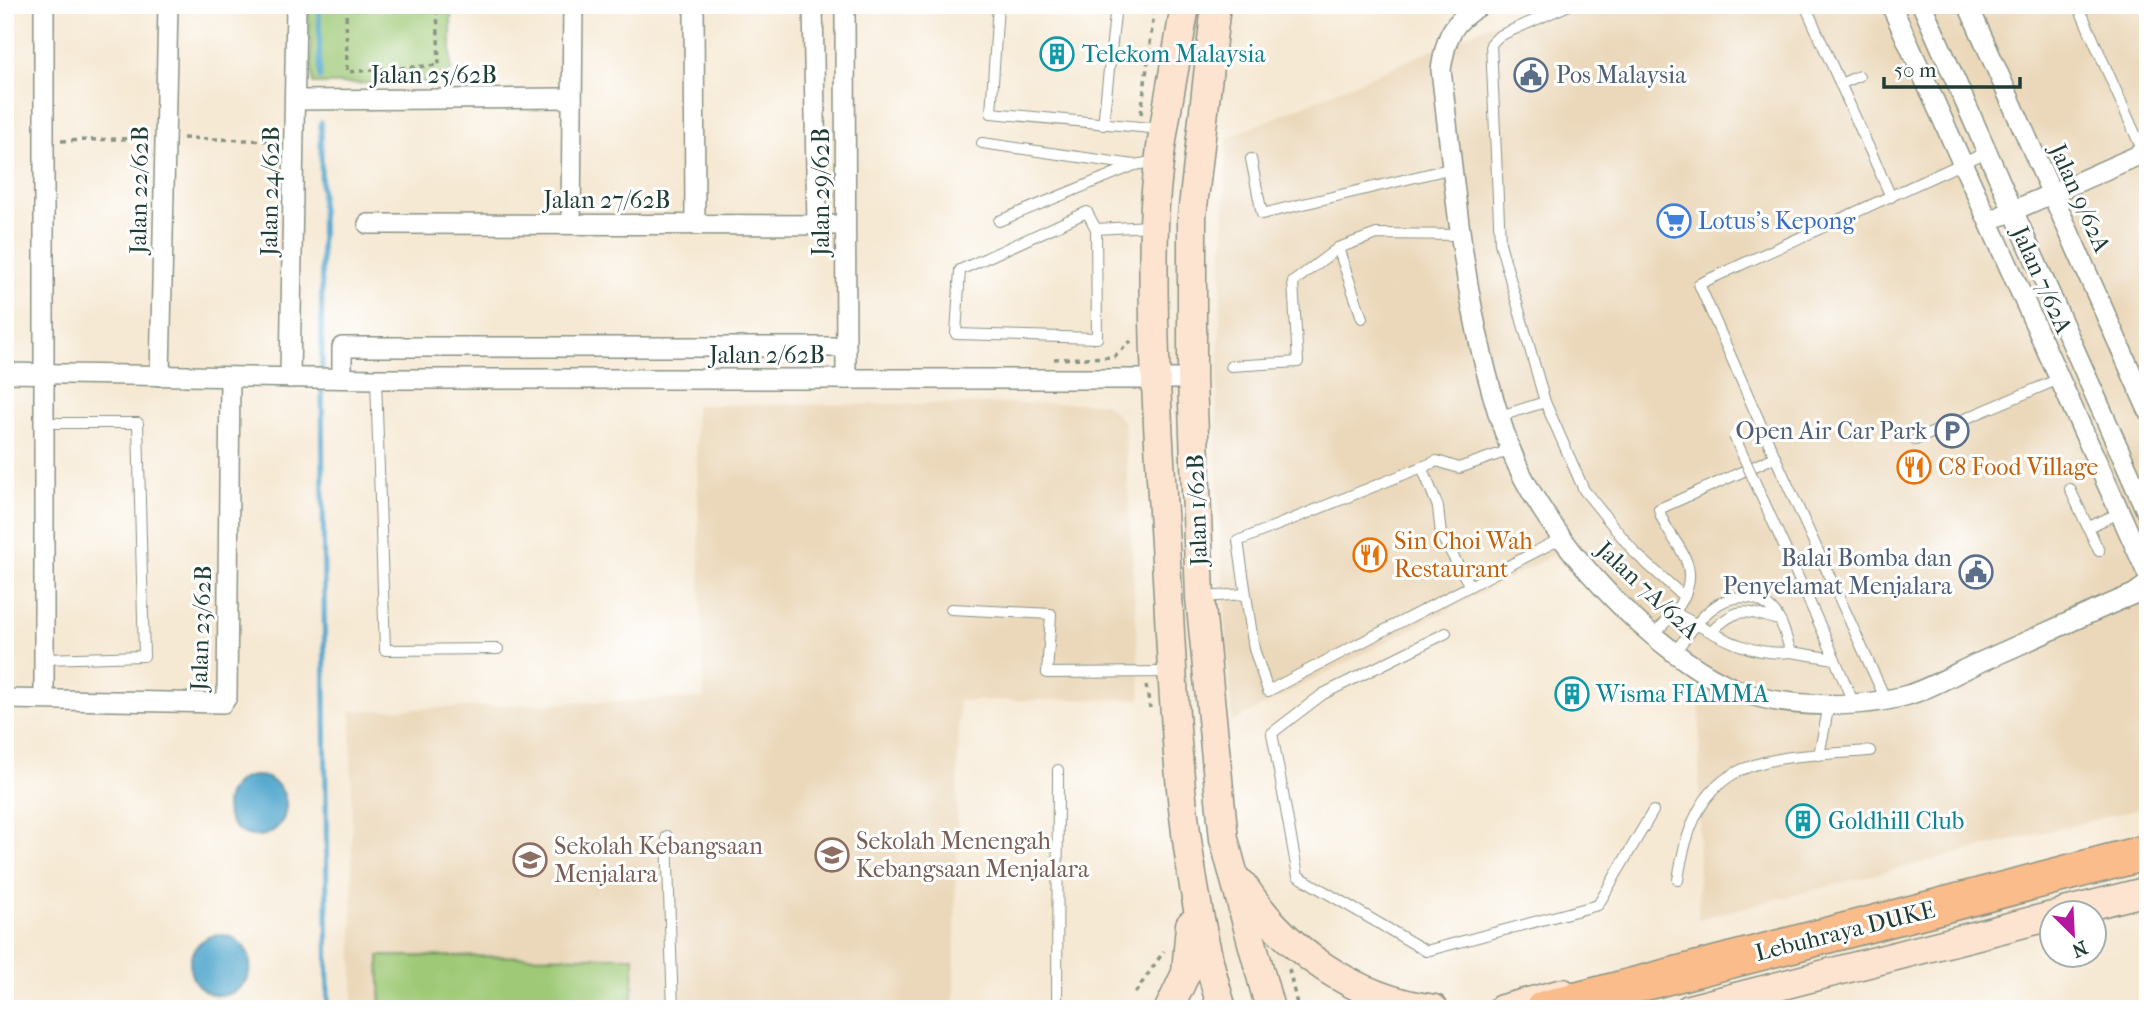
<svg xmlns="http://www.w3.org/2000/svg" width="2153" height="1014" font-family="'IM FELL French Canon',serif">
  <rect width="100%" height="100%" fill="#fff"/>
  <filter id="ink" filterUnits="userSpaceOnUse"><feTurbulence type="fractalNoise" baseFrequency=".0143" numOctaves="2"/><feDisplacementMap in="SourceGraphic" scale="14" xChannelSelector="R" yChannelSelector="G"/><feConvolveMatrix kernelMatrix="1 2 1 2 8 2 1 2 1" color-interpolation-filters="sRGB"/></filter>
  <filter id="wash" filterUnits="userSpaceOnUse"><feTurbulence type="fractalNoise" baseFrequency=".00686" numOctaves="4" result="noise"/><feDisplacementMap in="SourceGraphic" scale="28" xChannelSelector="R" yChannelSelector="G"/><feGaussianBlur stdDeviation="1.57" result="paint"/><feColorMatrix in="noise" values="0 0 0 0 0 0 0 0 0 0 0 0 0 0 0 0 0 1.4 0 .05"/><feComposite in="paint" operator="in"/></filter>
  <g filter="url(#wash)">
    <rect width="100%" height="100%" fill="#f6e9d4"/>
    <g fill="#ebd8ba">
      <polygon points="1536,5 2148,5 2148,806 1698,919 1700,687 1553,555 1232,722 1215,450 1227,138"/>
      <polygon points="1105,403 1124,422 1141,699 959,701 954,1009 353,1009 351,711 704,698 695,405"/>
    </g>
    <g fill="#9fc976" stroke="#5f8355" stroke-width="2">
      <polygon points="308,5 451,5 451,82 313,84"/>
      <polygon points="379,956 634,957 632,1009 381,1009"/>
    </g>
    <g fill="#4fa6cc" stroke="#377280" stroke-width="2">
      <circle cx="256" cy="806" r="30"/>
      <circle cx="220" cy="965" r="30"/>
    </g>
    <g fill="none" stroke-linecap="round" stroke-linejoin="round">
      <g stroke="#4fa6cc" stroke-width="5">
        <polyline points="319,5 320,78"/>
        <polyline points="321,122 322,374"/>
        <polyline points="322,384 328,1009"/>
      </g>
    </g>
  </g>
  <g filter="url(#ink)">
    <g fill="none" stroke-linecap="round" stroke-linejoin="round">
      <defs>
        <g id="lane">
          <polyline points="998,5 991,113 1161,129"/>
          <polyline points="1569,5 1499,36 1491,44 1500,243 1545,402 1584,490 1635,553 1683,596"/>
          <polyline points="1805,5 1891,197"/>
          <polyline points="2078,5 2148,163"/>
          <polyline points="1840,84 1859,76"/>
          <polyline points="1103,125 1116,5"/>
          <polyline points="982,143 1134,165"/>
          <polyline points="1251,159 1262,214 1453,168"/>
          <polyline points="999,221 1135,165 1157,161"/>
          <polyline points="1096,229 1087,212 960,270 956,334 1097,338 1096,229 1150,226"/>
          <polyline points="1338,248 1362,318"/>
          <polyline points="1231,366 1298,362 1293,282 1338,248 1377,234 1461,235"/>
          <polyline points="376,379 385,650 498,649"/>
          <polyline points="1500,416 1545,402"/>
          <polyline points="1915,440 2059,379"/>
          <polyline points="1510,450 1459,468 1437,461 1238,541 1254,649 1268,691 1562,538"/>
          <polyline points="1775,457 1885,698"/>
          <polyline points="1422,467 1438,507 1441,535 1470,586"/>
          <polyline points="2070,489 2099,551"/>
          <polyline points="2088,527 2120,513"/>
          <polyline points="1204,597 1245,594"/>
          <polyline points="951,609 1051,614 1047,673 1171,672"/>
          <path d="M1677,614c37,19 71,43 114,38"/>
          <path d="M1712,631c27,-26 33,-20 67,-11"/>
          <polyline points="1446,633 1323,694 1272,733 1298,876 1426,951 1598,905 1653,811"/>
          <path d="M1653,634c21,-18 46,-46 32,-76 -8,-18 -22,-30 -26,-49l116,-52 -76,-173 288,-132"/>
          <polyline points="1828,643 1853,702"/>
          <path d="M1675,652c19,-25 40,-61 76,-54 12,2 23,11 29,23 5,9 7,21 11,31l44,7"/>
          <polyline points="44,659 144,656 138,423 46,423"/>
          <polyline points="1819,755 1829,705"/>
          <polyline points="667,836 673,1009"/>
          <path d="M1678,880c19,-129 84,-121 192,-129"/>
          <polyline points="1057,1009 1058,770"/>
        </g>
        <g id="street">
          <polyline points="44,5 44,699"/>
          <polyline points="694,5 695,225"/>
          <polyline points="813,5 817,225"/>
          <polyline points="845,5 846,379"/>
          <path d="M1481,5c-30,17 -35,32 -40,65 15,127 24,257 69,378 33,88 145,211 233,244 44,17 120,16 165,3 23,-7 46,-21 68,-31 53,-23 105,-48 158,-70l14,-10"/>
          <polyline points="1891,5 2148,575"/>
          <polyline points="1922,5 2148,515"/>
          <polyline points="1968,5 2148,410"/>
          <polyline points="296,100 572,98"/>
          <polyline points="2001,216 2148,151"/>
          <polyline points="368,224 845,225"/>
          <polyline points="571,224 573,5"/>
          <polyline points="5,373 376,379 1192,379"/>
          <polyline points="160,376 168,5"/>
          <polyline points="290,378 296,5"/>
          <polyline points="342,378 342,347 846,347"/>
          <polyline points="5,699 223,703 227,697 230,377"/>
        </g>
        <g id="secondary">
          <path d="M1185,5c-11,72 -29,147 -31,220 -3,123 7,247 14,370 7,138 14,281 54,414"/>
          <polyline points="1216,5 1192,216 1192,379 1200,597 1224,839 1270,1009"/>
          <path d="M1242,884c43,66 113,115 192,125"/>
          <polyline points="2064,912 2148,891"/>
          <polyline points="1169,1009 1186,973 1190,925"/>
          <polyline points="1502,1009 1563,993"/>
          <polyline points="1689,1009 2052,916"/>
        </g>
        <polyline id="highway" points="1543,1009 2148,852"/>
      </defs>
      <use href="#lane" stroke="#8a9384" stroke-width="12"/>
      <use href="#street" stroke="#8a9384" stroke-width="22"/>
      <use href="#secondary" stroke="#8a9384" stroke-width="31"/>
      <use href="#highway" stroke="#8a9384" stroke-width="38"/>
      <g stroke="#8a9384" stroke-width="3.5" stroke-dasharray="5 5" stroke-linecap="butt">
        <polyline points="346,5 347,72 439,65 437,5"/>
        <polyline points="1141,114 1155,5"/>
        <polyline points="183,138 277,141"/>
        <polyline points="61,141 148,138"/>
        <polyline points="1054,359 1114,357 1131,341"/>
        <polyline points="1146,685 1150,708"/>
        <polyline points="1289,969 1298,1009"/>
        <polyline points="1135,993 1164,951"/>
      </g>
      <use href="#lane" stroke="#fff" stroke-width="10"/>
      <use href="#street" stroke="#fff" stroke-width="19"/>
      <use href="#secondary" stroke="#fde4d1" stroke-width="28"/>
      <use href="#highway" stroke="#fabc8b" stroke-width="35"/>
      <defs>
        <polyline id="lane-bridge" points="1734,436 1828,643"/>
      </defs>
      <use href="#lane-bridge" stroke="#8a9384" stroke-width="12" stroke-linecap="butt"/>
      <use href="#lane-bridge" stroke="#fff" stroke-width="10"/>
    </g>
  </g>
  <defs>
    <symbol id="building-ring" viewBox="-11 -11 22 22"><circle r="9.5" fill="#fff" stroke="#0f9aa8" stroke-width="1.5"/><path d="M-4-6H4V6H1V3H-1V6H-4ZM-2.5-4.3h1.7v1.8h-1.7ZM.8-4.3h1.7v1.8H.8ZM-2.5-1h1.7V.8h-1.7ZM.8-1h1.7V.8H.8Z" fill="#0f9aa8"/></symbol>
    <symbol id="civic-ring" viewBox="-11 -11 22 22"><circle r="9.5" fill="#fff" stroke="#5c6f8a" stroke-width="1.5"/><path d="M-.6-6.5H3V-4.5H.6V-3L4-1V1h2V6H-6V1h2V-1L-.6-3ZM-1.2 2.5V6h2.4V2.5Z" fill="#5c6f8a"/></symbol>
    <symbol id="supermarket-ring" viewBox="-11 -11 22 22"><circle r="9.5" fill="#fff" stroke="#3f7fe0" stroke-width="1.5"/><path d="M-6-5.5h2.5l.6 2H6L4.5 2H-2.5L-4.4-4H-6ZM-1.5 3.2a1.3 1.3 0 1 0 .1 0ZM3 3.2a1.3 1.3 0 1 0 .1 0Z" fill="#3f7fe0"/></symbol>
    <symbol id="parking-ring" viewBox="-11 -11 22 22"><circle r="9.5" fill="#fff" stroke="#5c6f8a" stroke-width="1.5"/><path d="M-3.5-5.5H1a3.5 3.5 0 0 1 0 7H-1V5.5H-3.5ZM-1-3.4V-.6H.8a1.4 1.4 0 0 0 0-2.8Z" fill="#5c6f8a"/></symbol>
    <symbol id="restaurant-ring" viewBox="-11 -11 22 22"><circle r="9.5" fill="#fff" stroke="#e8710a" stroke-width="1.5"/><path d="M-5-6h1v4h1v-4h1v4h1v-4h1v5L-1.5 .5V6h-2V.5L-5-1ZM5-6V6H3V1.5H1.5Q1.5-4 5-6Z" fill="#e8710a"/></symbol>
    <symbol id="school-ring" viewBox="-11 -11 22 22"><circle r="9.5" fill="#fff" stroke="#8d6e63" stroke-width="1.5"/><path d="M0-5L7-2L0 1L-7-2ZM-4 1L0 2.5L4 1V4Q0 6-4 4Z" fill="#8d6e63"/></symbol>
  </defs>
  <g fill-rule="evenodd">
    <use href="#building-ring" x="1038" y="35" width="38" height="38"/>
    <use href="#civic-ring" x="1512" y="56" width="38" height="38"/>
    <use href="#supermarket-ring" x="1655" y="202" width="38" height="38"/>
    <use href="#parking-ring" x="1933" y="412" width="38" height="38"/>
    <use href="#restaurant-ring" x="1895" y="448" width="38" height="38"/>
    <use href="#restaurant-ring" x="1351" y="536" width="38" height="38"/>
    <use href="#civic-ring" x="1957" y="553" width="38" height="38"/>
    <use href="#building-ring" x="1553" y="675" width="38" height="38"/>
    <use href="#building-ring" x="1784" y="802" width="38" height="38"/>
    <use href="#school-ring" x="813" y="836" width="38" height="38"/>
    <use href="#school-ring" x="511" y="841" width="38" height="38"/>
  </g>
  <g text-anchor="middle" stroke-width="6" stroke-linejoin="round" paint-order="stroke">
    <g font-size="24" fill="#0d838f" stroke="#fff" text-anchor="start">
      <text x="1082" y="62">Telekom Malaysia</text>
      <text x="1596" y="702">Wisma FIAMMA</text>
      <text x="1828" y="829">Goldhill Club</text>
    </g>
    <g font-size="24" fill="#1f3d34" stroke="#fff">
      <text x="434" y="83">Jalan 25/62B</text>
      <text transform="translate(139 190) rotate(-89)" y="8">Jalan 22/62B</text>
      <text transform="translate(270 191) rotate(-89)" y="8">Jalan 24/62B</text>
      <text transform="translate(821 192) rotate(-90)" y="8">Jalan 29/62B</text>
      <text transform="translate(2080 198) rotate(66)" y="8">Jalan 9/62A</text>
      <text x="607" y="208">Jalan 27/62B</text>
      <text transform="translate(2042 280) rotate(66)" y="8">Jalan 7/62A</text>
      <text x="767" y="363">Jalan 2/62B</text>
      <text transform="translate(1197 510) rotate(-92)" y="8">Jalan 1/62B</text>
      <text transform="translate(1648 590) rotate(43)" y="8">Jalan 7A/62A</text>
      <text transform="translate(201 628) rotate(-88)" y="8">Jalan 23/62B</text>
      <text transform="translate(1845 931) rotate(-14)" y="8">Lebuhraya DUKE</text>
    </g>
    <g font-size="24" fill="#4e5e75" stroke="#fff" text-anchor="end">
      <text x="1556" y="83" text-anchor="start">Pos Malaysia</text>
      <text x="1927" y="439">Open Air Car Park</text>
      <text x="1952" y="566">Balai Bomba dan<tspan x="1952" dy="28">Penyelamat Menjalara</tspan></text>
    </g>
    <g font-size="24" fill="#366cbe" stroke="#fff" text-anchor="start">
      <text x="1698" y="229">Lotus's Kepong</text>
    </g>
    <g font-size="24" fill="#c56008" stroke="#fff" text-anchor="start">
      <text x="1938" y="475">C8 Food Village</text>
      <text x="1394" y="549">Sin Choi Wah<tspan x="1394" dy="28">Restaurant</tspan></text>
    </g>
    <g font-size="24" fill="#785e54" stroke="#fff" text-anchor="start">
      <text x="856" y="849">Sekolah Menengah<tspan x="856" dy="28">Kebangsaan Menjalara</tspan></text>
      <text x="554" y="854">Sekolah Kebangsaan<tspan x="554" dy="28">Menjalara</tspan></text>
    </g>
  </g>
  <rect width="2153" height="1014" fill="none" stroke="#fff" stroke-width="28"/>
  <g transform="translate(2073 934) rotate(156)"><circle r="33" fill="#ffffff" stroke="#a5b1ae" stroke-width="2"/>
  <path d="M0-5L12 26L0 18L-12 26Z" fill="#b5179e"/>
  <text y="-10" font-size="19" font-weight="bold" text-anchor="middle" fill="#1f3d34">N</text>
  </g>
  <path d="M1884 77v10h136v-10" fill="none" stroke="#1f3d34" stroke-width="3.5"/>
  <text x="1894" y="77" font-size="21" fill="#1f3d34" stroke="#ffffff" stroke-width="5" paint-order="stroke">50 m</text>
</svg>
